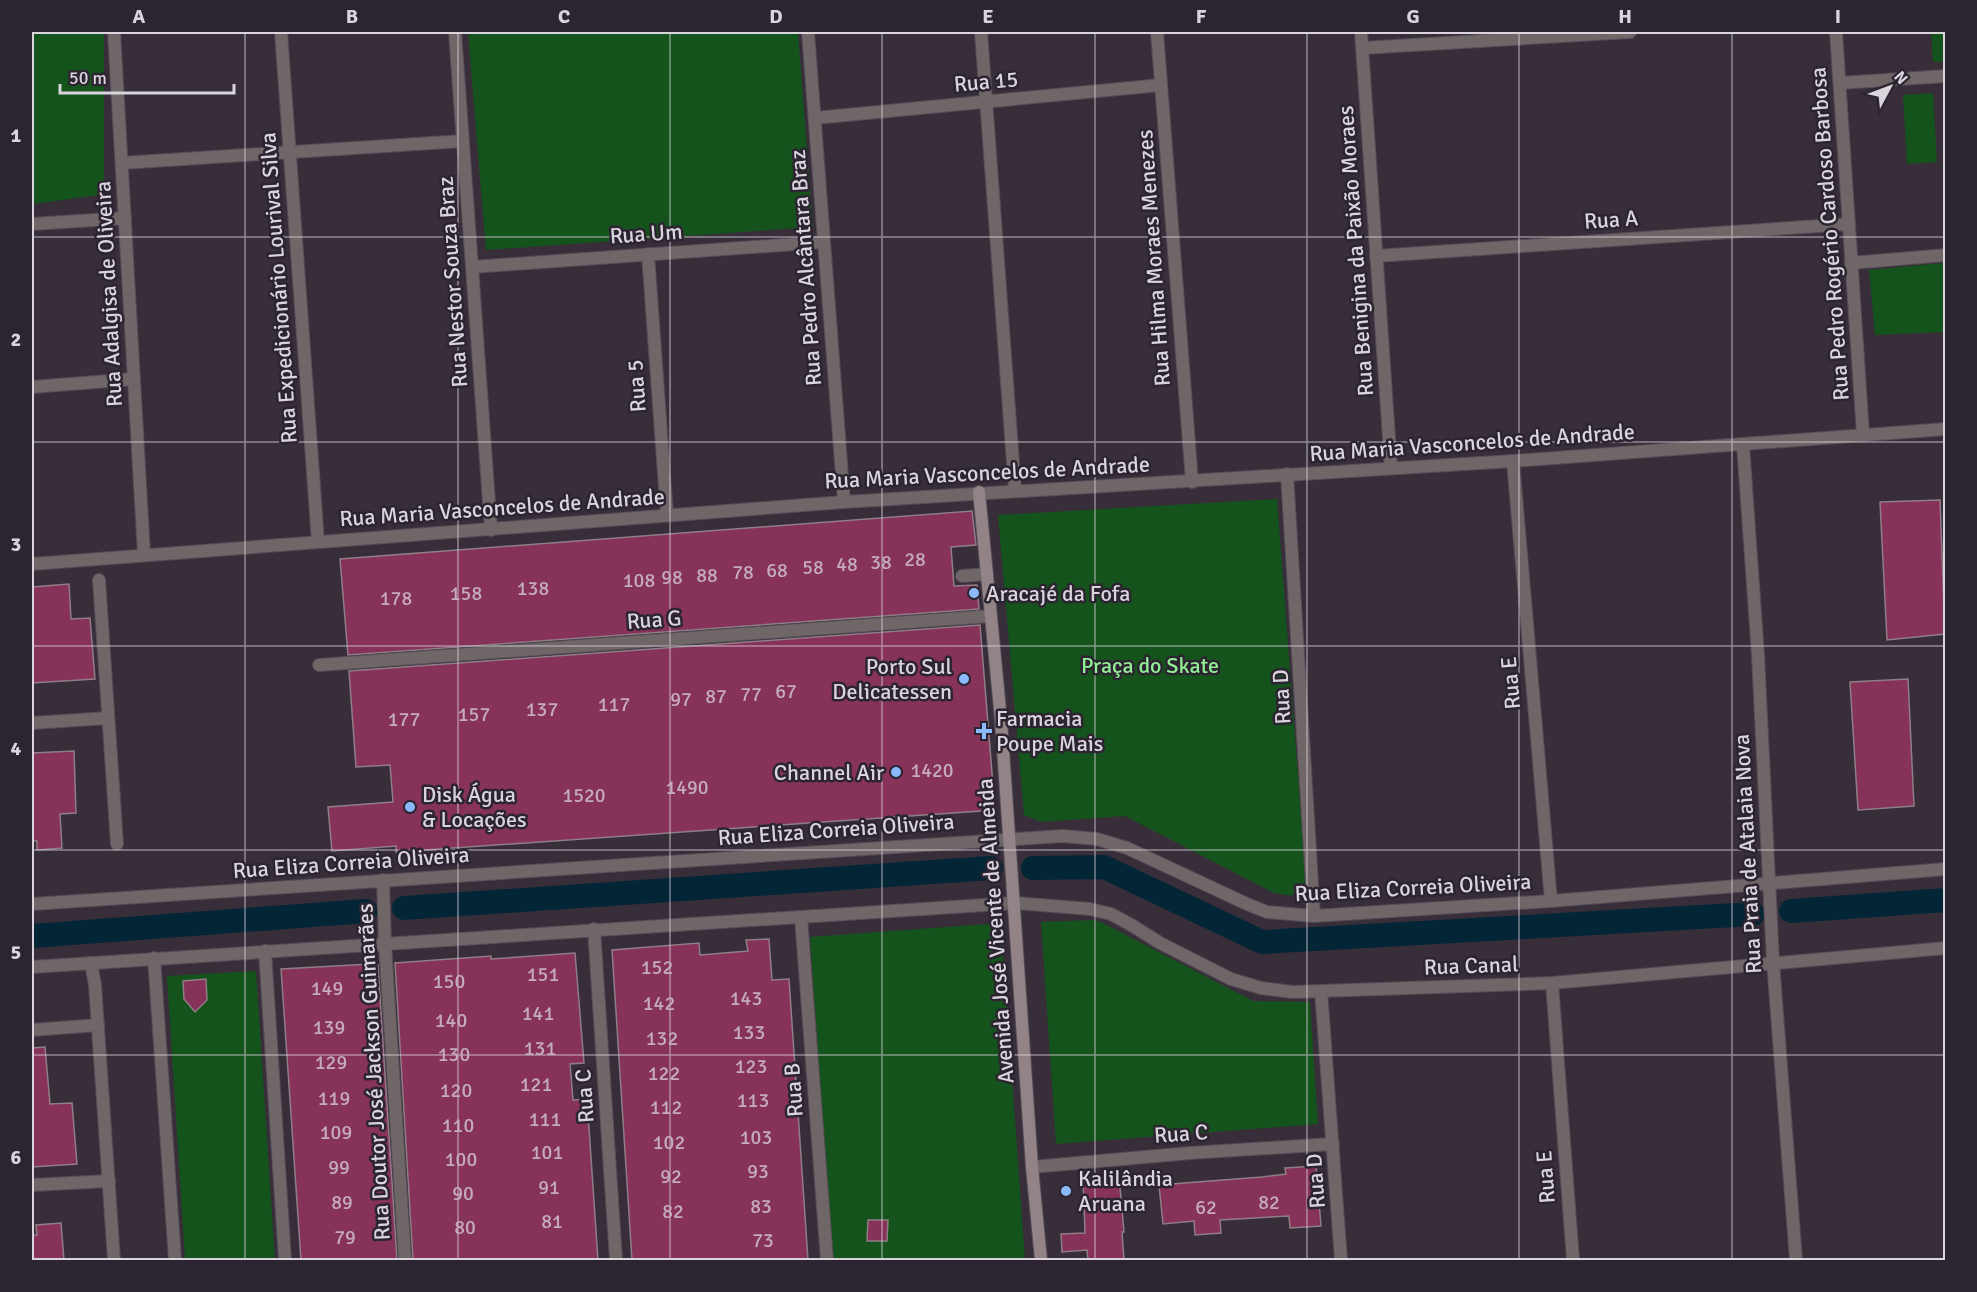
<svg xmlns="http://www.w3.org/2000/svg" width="1977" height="1292" font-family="Signika,sans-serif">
  <rect width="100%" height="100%" fill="#372e3a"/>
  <g fill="#15531c">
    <polygon points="32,32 104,32 104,194 34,204 32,153"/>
    <polygon points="468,32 798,32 813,227 486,250"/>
    <polygon points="1931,32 1945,32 1945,62 1933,62"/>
    <polygon points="1933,93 1937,162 1907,164 1903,95"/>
    <polygon points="1944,263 1945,332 1875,335 1869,270"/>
    <path d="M1277,499l29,382c-8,18 -15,15 -32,12l-149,-77 -83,6 -18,-7 -26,-300z"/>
    <polygon points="1093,920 1101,922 1253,1001 1310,1002 1318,1124 1056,1144 1041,922"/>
    <polygon points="1001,923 1025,1260 833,1260 810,937"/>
    <polygon points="256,971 275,1260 185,1260 167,976"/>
  </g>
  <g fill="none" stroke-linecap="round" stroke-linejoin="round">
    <g stroke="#032636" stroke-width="24">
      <polyline points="1033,868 1104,867 1262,942 1753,914"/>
      <polyline points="404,908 991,868"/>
      <polyline points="1791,911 1946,900"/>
      <polyline points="32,936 366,911"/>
    </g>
  </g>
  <g fill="#863259" stroke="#907e84" stroke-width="1.5">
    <polygon points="1940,500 1945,634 1887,640 1880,502"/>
    <polygon points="972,511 976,545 951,547 954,586 977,585 979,609 348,655 340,559"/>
    <polygon points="69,584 71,619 90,618 95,679 32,683 32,587"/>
    <polygon points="980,625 995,810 396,852 396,846 332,851 328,807 393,802 390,765 356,767 349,671"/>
    <polygon points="1908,679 1914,806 1858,810 1850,682"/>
    <polygon points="74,751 76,813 60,814 62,848 37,850 37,841 32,841 32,753"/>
    <polygon points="769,939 772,980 789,979 808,1260 632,1260 612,950 699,943 700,955 748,951 746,940"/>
    <polygon points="575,953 584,1063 570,1064 573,1100 587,1099 598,1260 413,1260 395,963 491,956 491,959"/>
    <polygon points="371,964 378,965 397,1260 301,1260 281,969"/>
    <polygon points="206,979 207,1000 195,1012 184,999 183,981"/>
    <polygon points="45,1047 50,1104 72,1103 77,1164 32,1167 32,1048"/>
    <polygon points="1316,1166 1321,1226 1290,1228 1289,1216 1220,1220 1221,1233 1195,1235 1194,1221 1163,1224 1159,1185 1262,1177 1286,1174 1285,1168"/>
    <polygon points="1119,1176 1124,1232 1122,1232 1124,1260 1088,1260 1087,1250 1062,1252 1061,1234 1085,1233 1083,1178"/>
    <polygon points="868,1220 888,1220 887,1241 867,1241"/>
    <polygon points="61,1223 64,1260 32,1260 32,1235 37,1235 36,1225"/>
  </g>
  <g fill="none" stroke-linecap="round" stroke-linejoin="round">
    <defs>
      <g id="lane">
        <polyline points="962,576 987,574"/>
        <polyline points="99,580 117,844"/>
        <polyline points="32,723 108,718"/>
        <polyline points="91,963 95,985 114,1260"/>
        <polyline points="32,1030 98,1025"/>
        <polyline points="32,1185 109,1181"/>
      </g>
      <g id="street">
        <polyline points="114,32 144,554"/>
        <polyline points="281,32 318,542"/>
        <polyline points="455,32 491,530"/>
        <polyline points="808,32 844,502"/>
        <polyline points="981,32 1015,490"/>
        <polyline points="1157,32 1192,482"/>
        <polyline points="1361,32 1391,467"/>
        <polyline points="1836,32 1863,434"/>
        <polyline points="1362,48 1630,32"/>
        <polyline points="1840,83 1946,76"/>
        <polyline points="815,118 1161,85"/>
        <polyline points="122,163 463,141"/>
        <polyline points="32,224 125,218"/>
        <polyline points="648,254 667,515"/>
        <polyline points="1376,256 1849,224"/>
        <polyline points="1851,263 1946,255"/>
        <polyline points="472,267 824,242"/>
        <polyline points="32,387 134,379"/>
        <polyline points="1743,445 1758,655 1773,962 1796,1260"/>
        <polyline points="1513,461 1551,901"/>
        <polyline points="1287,474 1314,916"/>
        <polyline points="32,564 844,502 1513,461 1946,429"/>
        <polyline points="319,665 991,616"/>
        <polyline points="383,880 385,943 405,1260"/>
        <polyline points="32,904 1063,836 1097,839 1127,848 1247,904 1267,912 1314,916 1551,901 1946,869"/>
        <polyline points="801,917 827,1260"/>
        <polyline points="594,929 616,1260"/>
        <polyline points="265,951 285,1260"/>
        <polyline points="154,958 175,1260"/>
        <polyline points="32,967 1015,903 1090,909 1111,914 1133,926 1160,943 1231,979 1261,988 1292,992 1552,983 1946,948"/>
        <polyline points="1552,983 1573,1260"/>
        <polyline points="1321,991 1341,1260"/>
        <polyline points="1032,1167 1190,1153 1333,1144"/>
      </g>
      <polyline id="secondary" points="979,492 1001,720 1032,1167 1041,1260"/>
    </defs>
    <use href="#lane" stroke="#544c57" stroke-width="14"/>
    <use href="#street" stroke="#544c57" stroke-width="14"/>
    <use href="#secondary" stroke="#544c57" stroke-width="14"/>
    <use href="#lane" stroke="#6f6668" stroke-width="12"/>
    <use href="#street" stroke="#6f6668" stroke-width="12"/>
    <use href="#secondary" stroke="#918386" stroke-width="12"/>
  </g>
  <path fill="none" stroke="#dad4dc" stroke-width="1.5" stroke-opacity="0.55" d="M245,32v1228M458,32v1228M670,32v1228M882,32v1228M1095,32v1228M1307,32v1228M1519,32v1228M1732,32v1228M32,237h1914M32,442h1914M32,646h1914M32,850h1914M32,1055h1914"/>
  <g fill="#8bbafc" stroke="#2c2430" stroke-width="2">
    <circle cx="974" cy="593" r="6"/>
    <circle cx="964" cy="679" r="6"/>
    <path d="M981 722h6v6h6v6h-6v6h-6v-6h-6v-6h6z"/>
    <circle cx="896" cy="772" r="6"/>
    <circle cx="410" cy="807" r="6"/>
    <circle cx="1066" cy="1191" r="6"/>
  </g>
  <g text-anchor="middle" stroke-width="5" stroke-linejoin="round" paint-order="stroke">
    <g font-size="20" fill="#c5acbb">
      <text x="915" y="566">28</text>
      <text x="881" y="569">38</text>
      <text x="847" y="571">48</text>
      <text x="813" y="574">58</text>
      <text x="777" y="577">68</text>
      <text x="743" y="579">78</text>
      <text x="707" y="582">88</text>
      <text x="672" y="584">98</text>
      <text x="639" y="587">108</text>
      <text x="533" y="595">138</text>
      <text x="466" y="600">158</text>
      <text x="396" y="605">178</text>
      <text x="786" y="698">67</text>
      <text x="751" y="701">77</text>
      <text x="716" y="703">87</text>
      <text x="681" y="706">97</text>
      <text x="614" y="711">117</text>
      <text x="542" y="716">137</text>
      <text x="474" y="721">157</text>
      <text x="404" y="726">177</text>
      <text x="932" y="777">1420</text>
      <text x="687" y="794">1490</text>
      <text x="584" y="802">1520</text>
      <text x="657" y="974">152</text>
      <text x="543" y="981">151</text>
      <text x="449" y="988">150</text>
      <text x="327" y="995">149</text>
      <text x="746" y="1005">143</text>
      <text x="659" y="1010">142</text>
      <text x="538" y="1020">141</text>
      <text x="451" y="1027">140</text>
      <text x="329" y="1034">139</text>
      <text x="749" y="1039">133</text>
      <text x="662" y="1045">132</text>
      <text x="540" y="1055">131</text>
      <text x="454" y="1061">130</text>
      <text x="331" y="1069">129</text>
      <text x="751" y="1073">123</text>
      <text x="664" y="1080">122</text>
      <text x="536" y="1091">121</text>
      <text x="456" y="1097">120</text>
      <text x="334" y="1105">119</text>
      <text x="753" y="1107">113</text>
      <text x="666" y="1114">112</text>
      <text x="545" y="1126">111</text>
      <text x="458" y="1132">110</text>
      <text x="336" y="1139">109</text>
      <text x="756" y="1144">103</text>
      <text x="669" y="1149">102</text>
      <text x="547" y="1159">101</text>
      <text x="461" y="1166">100</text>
      <text x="339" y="1174">99</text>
      <text x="758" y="1178">93</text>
      <text x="671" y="1183">92</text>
      <text x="549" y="1194">91</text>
      <text x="463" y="1200">90</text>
      <text x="342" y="1209">89</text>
      <text x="1269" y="1209">82</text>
      <text x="761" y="1213">83</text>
      <text x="1206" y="1214">62</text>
      <text x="673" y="1218">82</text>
      <text x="552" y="1228">81</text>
      <text x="465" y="1234">80</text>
      <text x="345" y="1244">79</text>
      <text x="763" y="1247">73</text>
    </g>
    <g font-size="22" fill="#dad4dc" stroke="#2c2430">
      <text transform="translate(986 81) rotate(-5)" y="8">Rua 15</text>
      <text transform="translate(1611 219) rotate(-4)" y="8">Rua A</text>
      <text transform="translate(646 233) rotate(-4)" y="8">Rua Um</text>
      <text transform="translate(1829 234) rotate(-94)" y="8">Rua Pedro Rogério Cardoso Barbosa</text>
      <text transform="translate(1355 251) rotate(-94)" y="8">Rua Benigina da Paixão Moraes</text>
      <text transform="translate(1153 258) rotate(-94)" y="8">Rua Hilma Moraes Menezes</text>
      <text transform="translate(805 268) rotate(-94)" y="8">Rua Pedro Alcântara Braz</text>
      <text transform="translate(452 282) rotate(-94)" y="8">Rua Nestor Souza Braz</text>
      <text transform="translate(278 288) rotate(-94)" y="8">Rua Expedicionário Lourival Silva</text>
      <text transform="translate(108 294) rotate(-93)" y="8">Rua Adalgisa de Oliveira</text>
      <text transform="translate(636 386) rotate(-94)" y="8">Rua 5</text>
      <text transform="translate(1472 442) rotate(-4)" y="8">Rua Maria Vasconcelos de Andrade</text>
      <text transform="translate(987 472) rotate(-3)" y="8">Rua Maria Vasconcelos de Andrade</text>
      <text transform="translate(502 507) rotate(-4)" y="8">Rua Maria Vasconcelos de Andrade</text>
      <text transform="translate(654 619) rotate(-4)" y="8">Rua G</text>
      <text transform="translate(1510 683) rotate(-95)" y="8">Rua E</text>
      <text transform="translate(1281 697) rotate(-93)" y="8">Rua D</text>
      <text transform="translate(836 829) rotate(-4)" y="8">Rua Eliza Correia Oliveira</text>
      <text transform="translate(1747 854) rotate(-93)" y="8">Rua Praia de Atalaia Nova</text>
      <text transform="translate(351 862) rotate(-4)" y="8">Rua Eliza Correia Oliveira</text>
      <text transform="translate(1413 887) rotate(-3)" y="8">Rua Eliza Correia Oliveira</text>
      <text transform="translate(995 931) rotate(-94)" y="8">Avenida José Vicente de Almeida</text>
      <text transform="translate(1471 965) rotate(-2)" y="8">Rua Canal</text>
      <text transform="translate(373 1072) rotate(-93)" y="8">Rua Doutor José Jackson Guimarães</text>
      <text transform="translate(793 1090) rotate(-94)" y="8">Rua B</text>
      <text transform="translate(584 1096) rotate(-94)" y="8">Rua C</text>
      <text transform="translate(1181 1133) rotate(-4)" y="8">Rua C</text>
      <text transform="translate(1545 1177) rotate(-94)" y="8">Rua E</text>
      <text transform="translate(1315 1181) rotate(-94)" y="8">Rua D</text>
    </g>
    <g font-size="22" fill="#dad4dc" stroke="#2c2430" text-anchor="start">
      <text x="986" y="601">Aracajé da Fofa</text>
      <text x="952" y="674" text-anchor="end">Porto Sul<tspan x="952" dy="25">Delicatessen</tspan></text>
      <text x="996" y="726">Farmacia<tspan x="996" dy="25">Poupe Mais</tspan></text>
      <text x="884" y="780" text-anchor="end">Channel Air</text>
      <text x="422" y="802">Disk Água<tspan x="422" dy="25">&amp; Locações</tspan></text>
      <text x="1078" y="1186">Kalilândia<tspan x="1078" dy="25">Aruana</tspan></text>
    </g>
    <g font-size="22" fill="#91ef95" stroke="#2c2430">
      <text x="1150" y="673">Praça do Skate</text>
    </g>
  </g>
  <rect width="1977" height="1292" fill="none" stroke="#2c2430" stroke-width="66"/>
  <g transform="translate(1890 87) rotate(49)" stroke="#2c2430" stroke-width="4.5" paint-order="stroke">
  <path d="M0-4.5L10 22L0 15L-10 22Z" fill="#dad4dc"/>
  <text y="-9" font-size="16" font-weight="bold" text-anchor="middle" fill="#dad4dc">N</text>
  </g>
  <path d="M60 84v9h174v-9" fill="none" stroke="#dad4dc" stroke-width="3"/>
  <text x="69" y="84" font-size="18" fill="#dad4dc" stroke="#2c2430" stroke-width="4.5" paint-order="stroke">50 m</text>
  <rect x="33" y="33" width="1911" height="1226" fill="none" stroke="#dad4dc" stroke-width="2"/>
  <g font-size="20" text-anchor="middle" font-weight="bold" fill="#dad4dc">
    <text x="139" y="23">A</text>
    <text x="352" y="23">B</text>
    <text x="564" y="23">C</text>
    <text x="776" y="23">D</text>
    <text x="988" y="23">E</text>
    <text x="1201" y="23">F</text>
    <text x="1413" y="23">G</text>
    <text x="1625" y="23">H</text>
    <text x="1838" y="23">I</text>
    <text x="16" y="142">1</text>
    <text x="16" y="346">2</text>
    <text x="16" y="551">3</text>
    <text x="16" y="755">4</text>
    <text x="16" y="959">5</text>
    <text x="16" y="1164">6</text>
  </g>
</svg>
